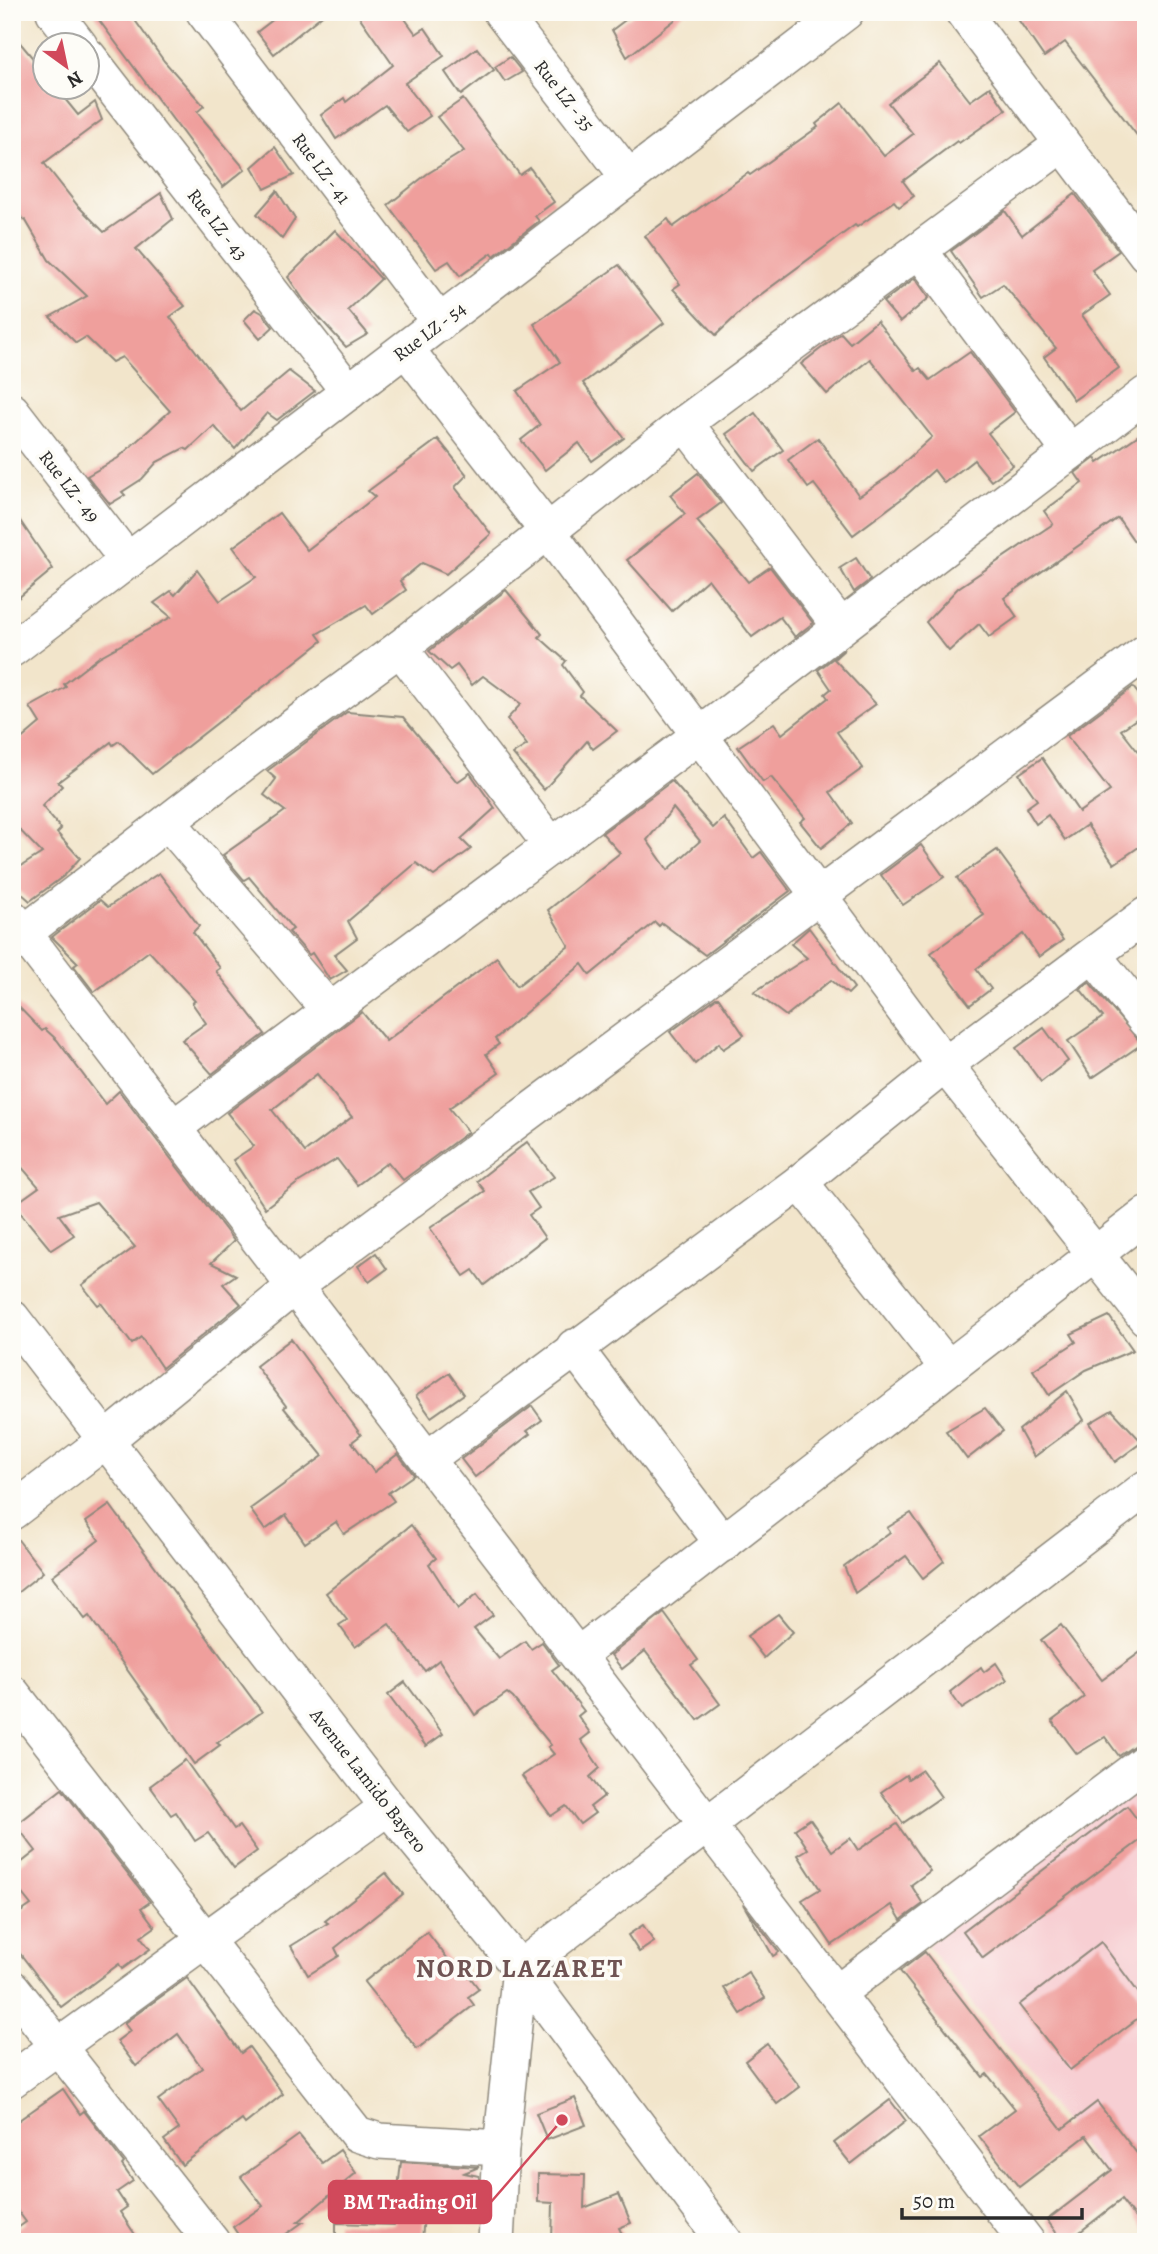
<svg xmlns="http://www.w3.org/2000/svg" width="1158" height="2254" font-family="Alegreya,serif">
  <rect width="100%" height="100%" fill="#fdfcf7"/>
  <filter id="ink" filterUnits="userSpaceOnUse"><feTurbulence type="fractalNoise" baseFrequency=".0143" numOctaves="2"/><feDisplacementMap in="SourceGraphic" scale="14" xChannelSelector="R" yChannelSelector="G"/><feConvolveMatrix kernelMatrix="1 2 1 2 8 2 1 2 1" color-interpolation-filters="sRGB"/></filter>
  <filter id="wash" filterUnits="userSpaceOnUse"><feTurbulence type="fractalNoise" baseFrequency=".00686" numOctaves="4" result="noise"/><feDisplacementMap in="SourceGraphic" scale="28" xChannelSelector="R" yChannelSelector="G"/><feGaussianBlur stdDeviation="1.57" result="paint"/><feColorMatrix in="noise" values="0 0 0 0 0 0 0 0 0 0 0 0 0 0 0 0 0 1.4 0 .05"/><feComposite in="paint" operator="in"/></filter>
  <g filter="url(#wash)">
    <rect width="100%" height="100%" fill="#f2e5cb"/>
    <polygon fill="#f7cfd3" points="1146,1776 1146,2224 1144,2226 927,1945"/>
    <g id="blocks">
      <g fill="#ef9f9c" fill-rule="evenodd">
        <polygon points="93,12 129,12 164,61 204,106 197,112 245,169 223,187"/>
        <polygon points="283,12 326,12 274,54 257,32"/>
        <polygon points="356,12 400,12 416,34 425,28 444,56 405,83 430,116 407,132 385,105 336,139 321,115 344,98 346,102 393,65"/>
        <polygon points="636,12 685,12 627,57 612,30"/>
        <polygon points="1013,12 1146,12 1146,147 1065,42 1044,57"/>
        <polygon points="12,33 46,74 46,88 56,88 78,115 95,102 102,120 44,163 78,206 104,232 161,193 173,219 136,249 185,306 170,317 241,411 289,371 315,391 277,420 267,413 235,449 214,426 188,450 184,448 157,462 142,479 122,492 125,495 110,504 87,476 118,458 170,411 122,357 112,362 86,337 76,343 50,317 87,296 49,260 26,221 12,210"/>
        <polygon points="477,48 494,70 461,95 445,72"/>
        <polygon points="510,57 522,72 505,82 495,67"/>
        <polygon points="940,63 970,101 990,87 1006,110 959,143 957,141 903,181 914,196 899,207 894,201 857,227 855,225 752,301 716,335 673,289 680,284 645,236 668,219 673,227 748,173 750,175 818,127 816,124 842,103 884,156 913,134 888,103"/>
        <polygon points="463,99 520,175 530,168 554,202 535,216 539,221 494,256 492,253 460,276 449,261 436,269 388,205 427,174 464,151 437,117"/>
        <polygon points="275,147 294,175 265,189 252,167"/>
        <polygon points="277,191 295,219 282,239 257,214"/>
        <polygon points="1075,194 1119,251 1092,270 1110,295 1082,315 1119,368 1074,400 1044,357 1056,348 1003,284 983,297 951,251 1005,211 1022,235"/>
        <polygon points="335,230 381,279 348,310 368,334 346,347 305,302 288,277"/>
        <polygon points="619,265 664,323 583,383 624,438 592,461 579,443 545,470 521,440 540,425 517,391 560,362 534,324"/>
        <polygon points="915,278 929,298 900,322 883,302"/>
        <polygon points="255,309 262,313 273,327 260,339 244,320"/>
        <polygon points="877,321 916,371 920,368 930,380 970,352 1015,412 988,433 1013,465 991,481 974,460 944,483 934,470 904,497 853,535 814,484 808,488 788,460 818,438 859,496 888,477 932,437 870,359 827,394 801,364 841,333 850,343"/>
        <polygon points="755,413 783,450 754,471 726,434"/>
        <polygon points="1146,430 1146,533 1134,541 1118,518 1004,598 1017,617 989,637 979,624 949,651 926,622 958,588 1053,524 1044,511 1082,483 1075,473 1095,458 1098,463"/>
        <polygon points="438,439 467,475 455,487 491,534 446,574 422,563 400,581 406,590 373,614 366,605 317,634 322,641 152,774 119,741 113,745 111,742 58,782 62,786 42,806 61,829 57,833 80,858 65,875 30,901 12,885 12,872 42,853 12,822 12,747 40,723 30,707 66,687 64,684 99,657 171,617 154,603 171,591 175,595 197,570 220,601 256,577 233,547 279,513 307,550 375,497 368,491"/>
        <polygon points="698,473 721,503 697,521 748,582 770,567 813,623 795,637 780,617 752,637 708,579 672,611 627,560 685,514 670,495"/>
        <polygon points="12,509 53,569 12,603"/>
        <polygon points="856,558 870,580 854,592 840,568"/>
        <polygon points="506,590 542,634 539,637 566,661 563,665 583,692 580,696 617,731 593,749 587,741 544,790 513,754 527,745 507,719 521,704 483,676 472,685 457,665 450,670 429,651"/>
        <polygon points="845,649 834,659 876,704 837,732 863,768 830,792 852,823 821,848 800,822 805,818 771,777 763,782 738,747 774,723 782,734 828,698 825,694 831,689 818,670"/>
        <polygon points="1133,687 1146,704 1146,712 1121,730 1146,762 1146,842 1114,864 1087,825 1065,840 1048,815 1036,824 1026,808 1037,800 1019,774 1042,758 1079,812 1110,791 1067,736"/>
        <polygon points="347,712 403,717 457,782 470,773 495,808 461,839 471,849 434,876 416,863 348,921 357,938 334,955 347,970 330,980 312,953 309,955 289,932 293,929 249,877 244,880 223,855 285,811 264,795 276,779 267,771"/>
        <path d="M672,781l41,47 11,-10 29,40 8,-6 29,39 -85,64 -43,-32 -3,3 -4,-4 -65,53 -8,-11 -87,75 4,5 -13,10 13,19 -50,35 19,24 -65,48 -15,-18 -31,23 -20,-26 -38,23 -34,26 -32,-48 21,-14 -27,-33 135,-101 24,29 111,-84 20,29 52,-40 -21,-36 72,-57 -18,-20zM673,808l27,33 -32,29 -21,-30zM317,1074l35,43 -47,35 -33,-42z"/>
        <polygon points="921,845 944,877 903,905 881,875"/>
        <polygon points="997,850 1063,940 1039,957 1023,934 976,969 991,989 970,1005 931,953 984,915 957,878"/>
        <polygon points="159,873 199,926 193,932 220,968 216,971 265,1034 212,1074 182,1040 206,1023 192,1003 195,1001 149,951 94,992 74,966 78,963 52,937 100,900 108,907"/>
        <polygon points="809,928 854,988 848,994 831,980 786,1016 754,992 807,958 791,944"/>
        <polygon points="1089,982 1142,1044 1092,1078 1068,1041 1103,1017 1080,989"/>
        <polygon points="716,998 719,998 744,1035 723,1049 719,1043 695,1064 670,1032"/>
        <polygon points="12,1000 42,1031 45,1029 57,1040 105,1104 119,1091 234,1241 211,1263 236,1275 223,1284 241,1304 162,1368 141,1337 132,1344 101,1303 98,1305 82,1285 135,1247 96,1202 59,1215 74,1235 51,1250 14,1205 39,1187 12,1156"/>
        <polygon points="1044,1028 1068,1061 1041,1082 1016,1048"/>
        <polygon points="527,1142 554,1177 528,1192 539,1208 529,1215 545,1238 484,1285 473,1270 464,1276 430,1228 485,1191 477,1181"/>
        <polygon points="376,1253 387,1269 369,1282 358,1266"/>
        <polygon points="1109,1316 1133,1350 1086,1370 1049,1395 1033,1370 1076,1342 1071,1334"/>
        <polygon points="291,1339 361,1435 352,1442 374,1472 398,1454 414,1475 388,1493 394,1501 344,1534 336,1522 305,1543 286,1515 265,1530 250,1509 323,1456 284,1408 286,1406 256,1366"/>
        <polygon points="449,1373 464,1394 431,1417 416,1396"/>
        <polygon points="1067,1391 1084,1420 1034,1457 1019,1430"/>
        <polygon points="532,1406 542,1420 527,1431 530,1434 475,1477 461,1459"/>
        <polygon points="985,1408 1003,1431 967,1459 946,1431"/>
        <polygon points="1112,1410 1142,1442 1115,1462 1090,1423"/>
        <polygon points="110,1505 262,1712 217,1743 220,1745 194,1764 89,1616 85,1619 52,1576 99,1540 86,1522"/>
        <polygon points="911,1513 944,1561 923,1578 906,1556 855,1593 844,1566 890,1532 887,1528"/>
        <polygon points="411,1525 436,1558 429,1564 458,1609 477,1594 493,1615 474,1629 499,1659 525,1641 531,1649 542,1642 559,1665 552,1670 584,1711 578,1716 590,1733 581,1740 600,1768 590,1777 604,1796 590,1807 595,1813 580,1824 566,1806 551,1816 522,1776 554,1754 548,1747 551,1745 513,1698 507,1693 475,1715 439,1660 425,1671 389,1624 355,1647 339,1625 347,1620 326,1593"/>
        <polygon points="12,1532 43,1572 12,1597"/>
        <polygon points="664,1613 698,1660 691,1665 720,1704 698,1720 645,1651 622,1669 611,1655"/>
        <polygon points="778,1614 793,1632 764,1658 747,1636"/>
        <polygon points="1061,1625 1102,1680 1146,1648 1146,1741 1135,1745 1119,1756 1105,1737 1077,1754 1052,1721 1084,1697 1041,1640"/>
        <polygon points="996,1663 1007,1680 962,1709 950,1692 981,1667 984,1672"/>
        <polygon points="405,1682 443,1734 426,1746 388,1695"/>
        <polygon points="185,1760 234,1829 239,1826 257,1851 234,1868 208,1833 195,1841 176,1812 171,1815 150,1786"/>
        <polygon points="922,1770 941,1797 903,1823 881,1792 906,1775 908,1779"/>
        <polygon points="62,1789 150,1902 141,1908 155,1927 141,1937 150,1949 122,1969 119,1964 61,2007 12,1943 12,1918 31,1905 12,1881 12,1870 36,1851 16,1825"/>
        <polygon points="1127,1806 1146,1831 1146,1836 983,1958 963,1931"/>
        <polygon points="810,1819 832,1851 850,1838 858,1850 897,1824 930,1871 911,1885 923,1904 901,1920 892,1905 832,1945 802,1900 820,1889 798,1855 808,1849 795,1829"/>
        <polygon points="386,1873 403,1894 335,1948 339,1956 308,1975 291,1946 328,1923 325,1921"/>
        <polygon points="743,1904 779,1952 773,1956"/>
        <polygon points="643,1925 654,1942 639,1952 628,1935"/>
        <polygon points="427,1932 455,1968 460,1964 479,1989 468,1997 474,2005 417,2049 364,1982"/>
        <polygon points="1101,1942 1146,2003 1146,2012 1070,2070 1019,2005"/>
        <polygon points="925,1952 1062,2129 1097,2102 1146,2165 1146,2232 1121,2200 1067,2242 1063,2242 1047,2220 1112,2170 1086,2136 1019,2187 979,2136 1015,2109 987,2074 983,2077 900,1971"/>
        <polygon points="748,1972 765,1998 741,2014 724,1988"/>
        <polygon points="187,1978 241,2053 249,2047 283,2094 245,2124 242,2120 182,2165 164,2140 179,2129 158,2100 202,2068 178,2034 136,2066 117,2041 130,2031 124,2023"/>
        <polygon points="767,2044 800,2087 777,2104 745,2061"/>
        <polygon points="63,2089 80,2114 84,2111 124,2163 122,2165 133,2181 117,2192 127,2207 120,2212 140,2242 12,2242 12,2232 26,2222 12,2203 12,2125"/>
        <polygon points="575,2098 586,2125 547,2140 536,2113"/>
        <polygon points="890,2100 906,2121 851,2164 834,2143"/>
        <polygon points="299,2135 322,2163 340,2150 356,2173 298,2222 303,2222 275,2242 243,2242 233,2227 263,2206 241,2177"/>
        <polygon points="401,2162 479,2167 464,2173 479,2176 478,2198 467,2198 465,2217 424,2213 422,2242 336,2242 336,2223 394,2225"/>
        <polygon points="538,2174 585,2175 584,2208 619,2194 631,2223 619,2228 626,2242 552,2242 553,2203 538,2202"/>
      </g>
    </g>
  </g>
  <g filter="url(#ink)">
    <use href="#blocks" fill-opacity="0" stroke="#8e887b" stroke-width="2"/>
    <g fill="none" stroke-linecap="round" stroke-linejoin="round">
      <defs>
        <g id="minor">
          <polyline points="54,12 80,46"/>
          <polyline points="204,12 440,323"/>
          <polyline points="501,12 629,178"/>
          <polyline points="963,12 1146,254"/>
          <polyline points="88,56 349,392"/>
          <polyline points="919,250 1070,452"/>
          <polyline points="406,349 549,533 945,1065 1146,1318"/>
          <polyline points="12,411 128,561"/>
          <polyline points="685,423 841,627"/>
          <polyline points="400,648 551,845"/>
          <polyline points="12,649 846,12"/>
          <polyline points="168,822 330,1011"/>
          <polyline points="12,918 1027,2242"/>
          <polyline points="24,933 249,759 400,648 685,423 1061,145"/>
          <polyline points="1094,956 1146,1021"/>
          <polyline points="173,1128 700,735 1146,394"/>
          <polyline points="800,1182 948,1368"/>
          <polyline points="12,1318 388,1807 520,1968 725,2242"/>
          <polyline points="574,1347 723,1544"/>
          <polyline points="427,1459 800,1182 945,1065 1146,915"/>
          <polyline points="12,1512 106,1440 295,1286 1146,652"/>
          <polyline points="578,1655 1146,1215"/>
          <polyline points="12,1693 357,2134 379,2141 501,2148"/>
          <polyline points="12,1988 212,2242"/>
          <polyline points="837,1993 1146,1761"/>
          <polyline points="12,2080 388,1807"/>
          <polyline points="496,2242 501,2148 520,1968 1146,1488"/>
        </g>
      </defs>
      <use href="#minor" stroke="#8e887b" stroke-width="38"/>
      <use href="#minor" stroke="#fff" stroke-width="35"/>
    </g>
  </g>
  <g text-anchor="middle" stroke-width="7" stroke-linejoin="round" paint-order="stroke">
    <g font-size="19" fill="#2b2b2b" stroke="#fdfcf7">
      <text transform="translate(565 95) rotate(52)" y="7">Rue LZ - 35</text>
      <text transform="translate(322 168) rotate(53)" y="7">Rue LZ - 41</text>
      <text transform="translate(218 224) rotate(52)" y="7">Rue LZ - 43</text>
      <text transform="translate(429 331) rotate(-37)" y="7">Rue LZ - 54</text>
      <text transform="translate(70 486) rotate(52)" y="7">Rue LZ - 49</text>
      <text transform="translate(369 1780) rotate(52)" y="7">Avenue Lamido Bayero</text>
    </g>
    <g font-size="26" font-weight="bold" letter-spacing="2" fill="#705453" stroke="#fdfcf7">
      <text x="520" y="1977">NORD LAZARET</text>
    </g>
  </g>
  <path fill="none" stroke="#d1495b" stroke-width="2.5" d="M562 2120L491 2202"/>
  <circle fill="#d1495b" stroke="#fdfcf7" stroke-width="2.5" cx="562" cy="2120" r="7"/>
  <rect fill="#d1495b" stroke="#d1495b" stroke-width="2.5" x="329" y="2181" width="162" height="42" rx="7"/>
  <g font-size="21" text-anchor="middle" font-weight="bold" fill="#fff">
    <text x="410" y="2209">BM Trading Oil</text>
  </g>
  <rect width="1158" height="2254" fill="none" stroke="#fdfcf7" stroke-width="42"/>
  <g transform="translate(66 66) rotate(147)"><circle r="33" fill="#fdfcf7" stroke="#a9a8a5" stroke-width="2"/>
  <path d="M0-5L12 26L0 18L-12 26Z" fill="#d1495b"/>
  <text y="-10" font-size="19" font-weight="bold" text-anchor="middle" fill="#2b2b2b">N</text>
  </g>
  <path d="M902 2208v10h180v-10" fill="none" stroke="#2b2b2b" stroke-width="3.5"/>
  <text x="913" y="2208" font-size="21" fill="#2b2b2b" stroke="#fdfcf7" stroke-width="5" paint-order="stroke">50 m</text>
</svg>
